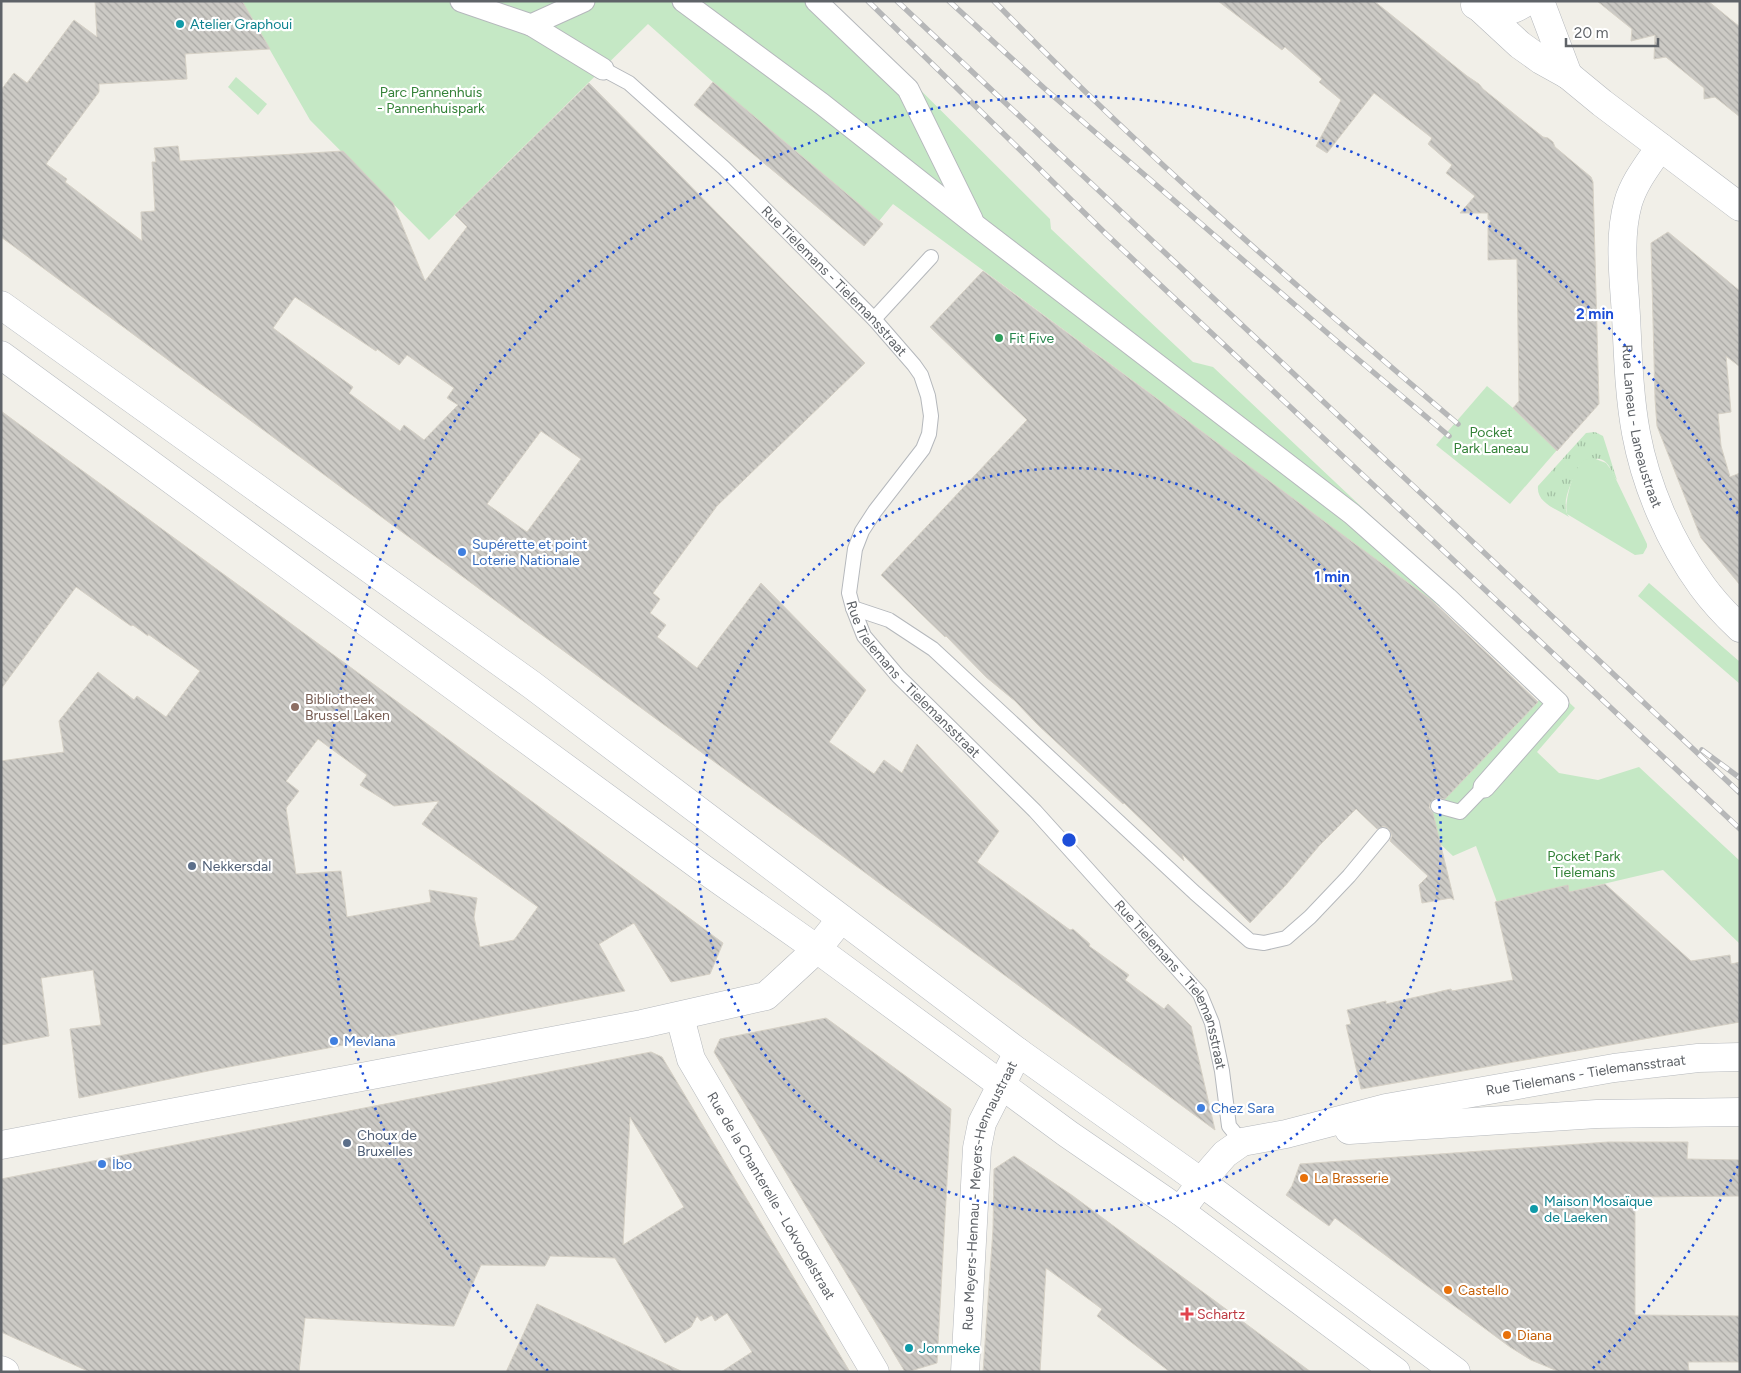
<svg xmlns="http://www.w3.org/2000/svg" width="1741" height="1373" font-family="Figtree,sans-serif">
  <defs>
    <pattern id="grass-tufts" width="24" height="20" patternUnits="userSpaceOnUse" patternTransform="scale(1.25)"><rect width="24" height="20" fill="#c5e8c5"/><path d="M3 7l-1-3M5 7V3M7 7l1-3M15 17l-1-3M17 17v-4M19 17l1-3" fill="none" stroke="#a3c0a4"/></pattern>
    <pattern id="building-back-hatch" width="6" height="6" patternUnits="userSpaceOnUse" patternTransform="scale(1.25)"><rect width="6" height="6" fill="#cccac5"/><path d="M-1 5l2 2M0 0l6 6M5-1l2 2" fill="none" stroke="#a9a8a4"/></pattern>
  </defs>
  <rect width="100%" height="100%" fill="#f1efe8"/>
  <path fill="url(#grass-tufts)" d="M1595,432l8,4 14,44c-3,-3 -5,-9 -8,-14 -8,-13 -20,-6 -30,0 -6,13 -20,38 -10,51 -12,-8 -33,-14 -31,-31l48,-53z"/>
  <g fill="#c5e8c5">
    <polygon points="242,1 831,1 1050,219 1051,229 1193,362 1213,367 1575,708 1537,752 1559,773 1598,780 1639,767 1740,861 1740,944 1663,870 1569,892 1497,902 1476,846 1453,856 1420,825 1539,700 1443,609 893,204 879,221 713,82 648,24 429,240 310,120"/>
    <polygon points="236,77 267,104 258,115 228,87"/>
    <polygon points="1487,386 1513,408 1557,450 1510,504 1436,445"/>
    <path d="M1593,458l13,5 6,8 35,73v3l-4,7 -8,1 -68,-41c-3,-11 6,-44 15,-52 3,-3 7,-3 11,-4z"/>
    <polygon points="1649,583 1740,662 1740,684 1638,596"/>
  </g>
  <g fill="url(#building-back-hatch)" stroke="#d6d1c6" fill-rule="evenodd">
    <path d="M95,1h147l28,48 -85,5 2,25 -88,5v8l-53,72 21,15 -2,3 77,59 -1,-29 14,-1 -3,-49h4l-2,-14 24,-2 2,15 163,-10 50,52 32,78 42,-54 -12,-12 134,-132 276,280 -148,143 -64,87 7,6 -10,14 16,12 -9,12 40,31 64,-85 105,107 -37,52 45,32 10,-14 18,13 15,-29 82,87 -22,31 93,68 3,-1 17,15 -1,2 40,29 -4,5 39,29 4,-5 23,22 24,104 -1214,-893v-147l13,-17 13,10 47,-63 23,17zM295,297l81,54 1,-2 22,16 8,-10 47,33 -7,10 11,7 -34,35 -20,-15 -4,6 -51,-38 4,-6 -80,-59zM541,431l40,28 -54,73 -40,-28z"/>
    <polygon points="1218,1 1374,1 1467,76 1479,84 1483,89 1543,137 1548,138 1553,142 1555,147 1591,177 1593,182 1599,404 1557,451 1513,408 1519,401 1517,259 1488,260 1488,225 1491,221 1488,219 1488,213 1460,213 1475,196 1446,173 1452,165 1428,144 1432,138 1374,93 1327,153 1316,146 1341,100 1319,82 1322,79 1285,47 1282,50"/>
    <polygon points="1597,1 1708,1 1740,27 1740,117 1715,97 1704,99 1704,88 1666,57 1654,59 1655,35 1631,41 1632,29"/>
    <polygon points="713,82 883,224 864,246 694,105"/>
    <polygon points="1668,232 1740,291 1740,367 1726,356 1731,412 1718,414 1721,446 1730,477 1740,473 1740,585 1701,538 1657,426 1655,399 1651,243"/>
    <polygon points="983,271 1430,599 1538,702 1445,799 1435,798 1430,803 1429,808 1433,813 1454,900 1451,898 1422,903 1419,885 1428,876 1390,841 1392,836 1389,829 1384,826 1377,829 1356,809 1319,846 1285,886 1250,923 1182,854 1184,861 1124,803 1123,804 1038,725 1015,701 986,677 946,636 945,637 881,575 1027,420 930,327"/>
    <path d="M1,411l375,275 347,257 -13,31 -39,8 -37,-59 -35,21 26,47 -417,80 -129,27 -9,-69 31,-4 -8,-55 -52,8 8,58 -48,9v-284l63,-9 -5,-31 39,-49 36,28 3,-4 29,21 34,-46 -52,-37v2l-15,-11 -2,1 -55,-39 -75,102zM318,739l49,36 -7,10 34,21 45,-5 -17,23 116,83 -24,33 -34,7 -6,-30 3,-19 -48,-8 2,12 -84,15 -6,-46 -45,3 -10,-66 13,-17 -13,-10z"/>
    <polygon points="1605,884 1691,961 1730,955 1731,964 1740,962 1740,1022 1361,1089 1346,1025 1351,1024 1347,1010 1386,1001 1386,1004 1451,989 1452,991 1513,980 1495,902 1568,885 1569,892"/>
    <polygon points="826,1018 951,1109 937,1363 907,1372 905,1372 714,1052 720,1039"/>
    <path d="M651,1052l11,5 188,315h-129l31,-20 -25,-39 -12,8 -3,-6 -11,6 -4,-5 -6,11 -26,16 -50,-85 -65,-2 -5,10 -64,-1 -27,61 -149,-8 -6,54h-209l-89,-40v-153zM630,1117l54,90 -61,38z"/>
    <polygon points="1608,1142 1688,1142 1687,1159 1740,1160 1740,1196 1635,1197 1635,1315 1740,1316 1740,1362 1688,1362 1689,1372 1560,1372 1531,1360 1510,1347 1335,1218 1329,1226 1286,1195 1292,1186 1300,1164"/>
    <polygon points="1014,1156 1073,1196 1311,1372 1170,1372 1097,1316 1102,1309 1046,1268 1040,1372 983,1372 993,1229 994,1169"/>
    <polygon points="537,1304 625,1345 683,1372 506,1372"/>
  </g>
  <g fill="none" stroke-linecap="round" stroke-linejoin="round">
    <defs>
      <g id="service">
        <path id="s1" d="M603,69l26,14 95,85 150,151 40,46 7,10 7,21 3,20 -2,18 -6,15 -48,62 -13,20 -7,18 -6,44 4,15 11,28 34,40 137,135 165,183 12,29 10,48 7,55 13,16"/>
        <polyline points="874,319 931,257"/>
        <polyline points="853,608 889,620 933,649 1195,893 1250,941 1264,943 1286,938 1310,917 1349,876 1383,835"/>
        <polyline points="1438,806 1460,812 1484,787"/>
      </g>
      <g id="pedestrian">
        <polyline points="461,1 531,25 584,1"/>
        <polyline points="683,1 822,104 974,224 1352,514 1447,598 1558,703 1484,787"/>
        <polyline points="816,1 908,89 972,219"/>
        <polyline points="531,25 603,69"/>
      </g>
      <g id="minor">
        <polyline points="1540,1 1568,75"/>
        <path d="M1475,5c17,11 37,8 52,-4"/>
        <polyline points="1480,8 1520,45 1541,60 1568,75 1602,103 1740,207"/>
        <path id="s2" d="M1660,147c-12,18 -26,35 -32,56 -10,36 -4,76 -2,113 2,39 3,79 10,117 10,54 34,109 66,153 11,15 24,29 38,42"/>
        <path id="s3" d="M680,1017l11,42 184,313"/>
        <polyline points="1349,1130 1597,1114 1740,1112"/>
        <polyline points="1,1145 642,1024 766,996 817,949 841,919"/>
        <path id="s4" d="M1180,1211l31,-41 14,-16 17,-12 44,-8 100,-26 228,-40 84,-10 42,-1"/>
        <polyline points="1,1370 5,1372"/>
        <path id="s5" d="M965,1372l12,-224 5,-25 36,-71"/>
      </g>
      <g id="secondary">
        <polyline points="1,305 532,685 1018,1052 1201,1182 1456,1372"/>
        <polyline points="1,355 705,870 817,949 1068,1134 1180,1211 1396,1372"/>
      </g>
    </defs>
    <use href="#service" stroke="#b5b8bc" stroke-width="16"/>
    <use href="#pedestrian" stroke="#b5b8bc" stroke-width="23"/>
    <use href="#minor" stroke="#b5b8bc" stroke-width="29"/>
    <use href="#secondary" stroke="#b6babf" stroke-width="29"/>
    <use href="#service" stroke="#fff" stroke-width="14"/>
    <use href="#pedestrian" stroke="#fff" stroke-width="21"/>
    <use href="#minor" stroke="#fff" stroke-width="28"/>
    <use href="#secondary" stroke="#fff" stroke-width="28"/>
    <defs>
      <g id="rail">
        <polyline points="868,1 1107,235 1740,829"/>
        <polyline points="897,1 1740,793"/>
        <polyline points="949,1 1044,88 1347,350 1449,436"/>
        <path d="M994,1c146,150 305,288 464,423"/>
        <polyline points="1702,750 1740,778"/>
      </g>
    </defs>
    <use href="#rail" stroke="#b6b7b8" stroke-width="5.5"/>
    <use href="#rail" stroke="#fff" stroke-width="4" stroke-dasharray="11" stroke-linecap="butt"/>
  </g>
  <g fill="none" stroke="#1d4ed8" stroke-width="2.5" stroke-dasharray="2.5 5">
    <circle cx="1069" cy="840" r="372"/>
    <path d="M1738 1166A744 744 0 0 1 1590 1371M548 1371A744 744 0 1 1 1738 514"/>
  </g>
  <g fill="#0f9aa8" stroke="#fff" stroke-width="2">
    <circle cx="180" cy="24" r="5"/>
    <circle cx="1534" cy="1209" r="5"/>
    <circle cx="909" cy="1348" r="5"/>
  </g>
  <circle fill="#2e9e5b" stroke="#fff" stroke-width="2" cx="999" cy="338" r="5"/>
  <g fill="#3f7fe0" stroke="#fff" stroke-width="2">
    <circle cx="462" cy="552" r="5"/>
    <circle cx="334" cy="1041" r="5"/>
    <circle cx="1201" cy="1108" r="5"/>
    <circle cx="102" cy="1164" r="5"/>
  </g>
  <circle fill="#8d6e63" stroke="#fff" stroke-width="2" cx="295" cy="707" r="5"/>
  <g fill="#5c6f8a" stroke="#fff" stroke-width="2">
    <circle cx="192" cy="866" r="5"/>
    <circle cx="347" cy="1143" r="5"/>
  </g>
  <g fill="#e8710a" stroke="#fff" stroke-width="2">
    <circle cx="1304" cy="1178" r="5"/>
    <circle cx="1448" cy="1290" r="5"/>
    <circle cx="1507" cy="1335" r="5"/>
  </g>
  <path fill="#e0444e" stroke="#fff" stroke-width="2" d="M1184.5 1306.5h5v5h5v5h-5v5h-5v-5h-5v-5h5z"/>
  <g text-anchor="middle" stroke-width="4.5" stroke-linejoin="round" paint-order="stroke">
    <g font-size="14" fill="#0d838f" stroke="#fff" text-anchor="start">
      <text x="190" y="29">Atelier Graphoui</text>
      <text x="1544" y="1206">Maison Mosaïque<tspan x="1544" dy="16">de Laeken</tspan></text>
      <text x="919" y="1353">Jommeke</text>
    </g>
    <g font-size="14" fill="#348238" stroke="#fff">
      <text x="431" y="97">Parc Pannenhuis<tspan x="431" dy="16">- Pannenhuispark</tspan></text>
      <text x="1491" y="437">Pocket<tspan x="1491" dy="16">Park Laneau</tspan></text>
      <text x="1584" y="861">Pocket Park<tspan x="1584" dy="16">Tielemans</tspan></text>
    </g>
    <g font-size="14" fill="#5f6368" stroke="#fff">
      <text dy="5" stroke="none"><textPath href="#s1" startOffset="315">Rue Tielemans - Tielemansstraat</textPath></text>
      <text dy="5" stroke="none"><textPath href="#s2" startOffset="290">Rue Laneau - Laneaustraat</textPath></text>
      <text dy="5" stroke="none"><textPath href="#s1" startOffset="795">Rue Tielemans - Tielemansstraat</textPath></text>
      <text dy="5" stroke="none"><textPath href="#s1" startOffset="1200">Rue Tielemans - Tielemansstraat</textPath></text>
      <text dy="5" stroke="none"><textPath href="#s4" startOffset="444">Rue Tielemans - Tielemansstraat</textPath></text>
      <text dy="5" stroke="none"><textPath href="#s3" startOffset="202">Rue de la Chanterelle - Lokvogelstraat</textPath></text>
      <text dy="5" stroke="none"><textPath href="#s5" startOffset="180">Rue Meyers-Hennau - Meyers-Hennaustraat</textPath></text>
    </g>
    <g font-size="14" fill="#27864d" stroke="#fff" text-anchor="start">
      <text x="1009" y="343">Fit Five</text>
    </g>
    <g font-size="14" fill="#366cbe" stroke="#fff" text-anchor="start">
      <text x="472" y="549">Supérette et point<tspan x="472" dy="16">Loterie Nationale</tspan></text>
      <text x="344" y="1046">Mevlana</text>
      <text x="1211" y="1113">Chez Sara</text>
      <text x="112" y="1169">İbo</text>
    </g>
    <g font-size="14" fill="#785e54" stroke="#fff" text-anchor="start">
      <text x="305" y="704">Bibliotheek<tspan x="305" dy="16">Brussel Laken</tspan></text>
    </g>
    <g font-size="14" fill="#4e5e75" stroke="#fff" text-anchor="start">
      <text x="202" y="871">Nekkersdal</text>
      <text x="357" y="1140">Choux de<tspan x="357" dy="16">Bruxelles</tspan></text>
    </g>
    <g font-size="14" fill="#c56008" stroke="#fff" text-anchor="start">
      <text x="1314" y="1183">La Brasserie</text>
      <text x="1458" y="1295">Castello</text>
      <text x="1517" y="1340">Diana</text>
    </g>
    <g font-size="14" fill="#be3a42" stroke="#fff" text-anchor="start">
      <text x="1197" y="1319">Schartz</text>
    </g>
  </g>
  <circle cx="1069" cy="840" r="8" fill="#1d4ed8" stroke="#fff" stroke-width="2.5"/>
  <g font-size="15" text-anchor="middle" font-weight="bold" fill="#1d4ed8" stroke="#fff" stroke-width="4.5" stroke-linejoin="round" paint-order="stroke">
    <text x="1595" y="319">2 min</text>
    <text x="1332" y="582">1 min</text>
  </g>
  <rect width="1741" height="1373" fill="none" stroke="#5f6368" stroke-width="5"/>
  <path d="M1566 38v8h92v-8" fill="none" stroke="#5f6368" stroke-width="2.5"/>
  <text x="1574" y="38" font-size="15" fill="#5f6368" stroke="#ffffff" stroke-width="4" paint-order="stroke">20 m</text>
</svg>
